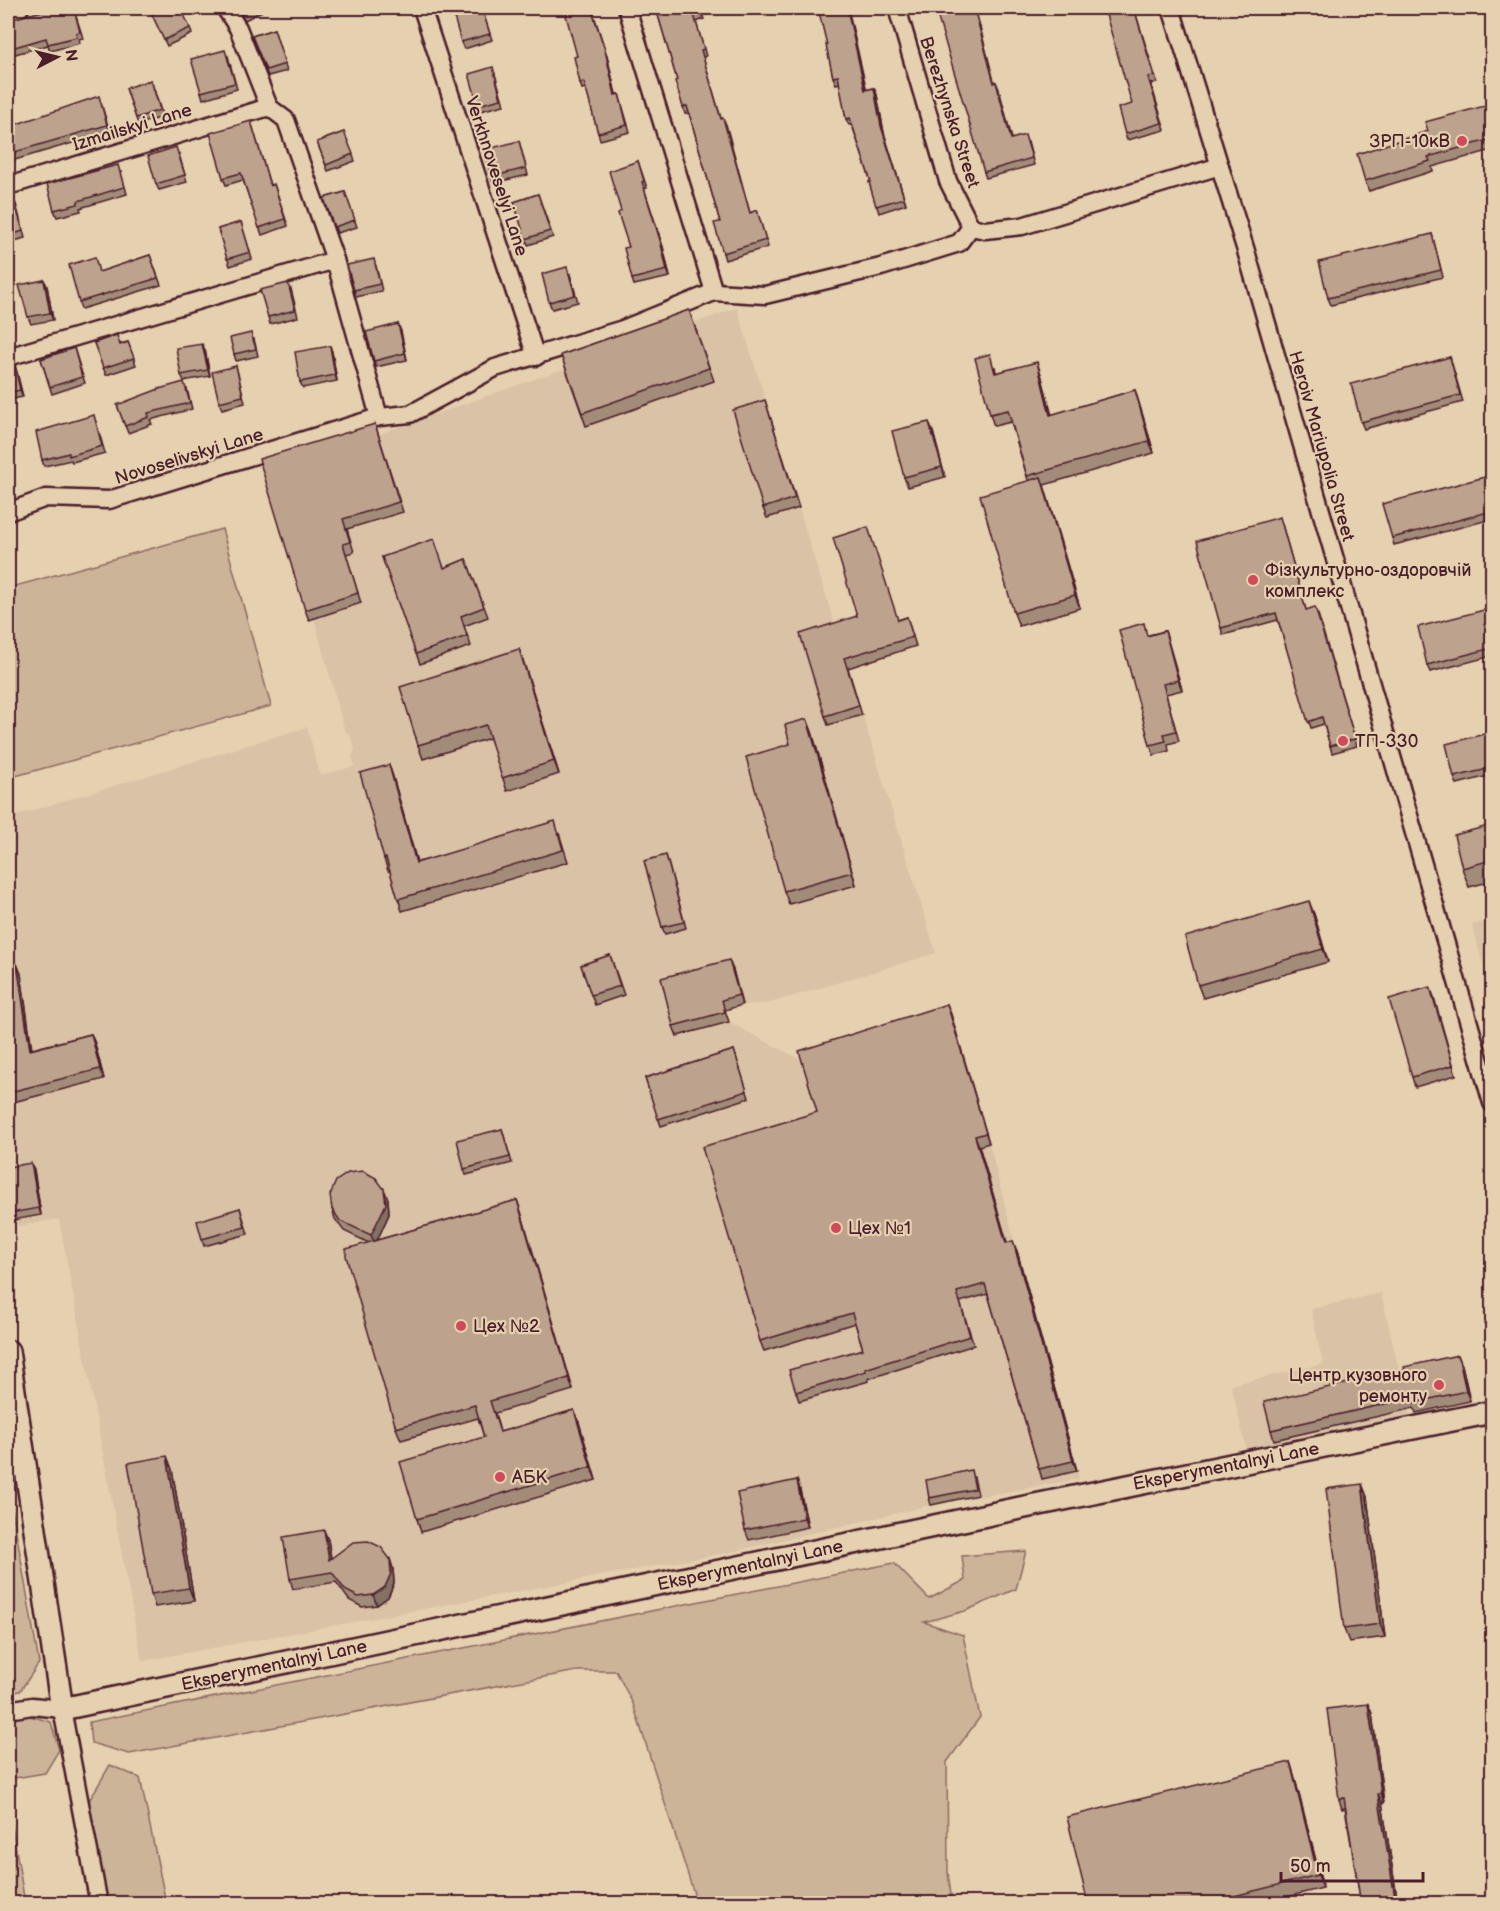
<svg xmlns="http://www.w3.org/2000/svg" width="1500" height="1911" font-family="'Balsamiq Sans',sans-serif">
  <rect width="100%" height="100%" fill="#e5d0af"/>
  <filter id="ink" filterUnits="userSpaceOnUse"><feTurbulence type="fractalNoise" baseFrequency=".0167" numOctaves="2"/><feDisplacementMap in="SourceGraphic" scale="12" xChannelSelector="R" yChannelSelector="G"/><feConvolveMatrix kernelMatrix="1 2 1 2 8 2 1 2 1" color-interpolation-filters="sRGB"/></filter>
  <g filter="url(#ink)">
    <g fill="#d9c2a5">
      <polygon points="737,308 936,953 770,1003 742,1005 726,1010 729,1022 803,1061 951,1014 989,1143 1043,1353 1079,1479 931,1505 731,1552 142,1661 59,1219 19,1226 13,1220 8,1194 8,818 307,727 320,776 355,766 352,757 355,750 351,736 345,731 314,618 309,620 263,469 379,434"/>
      <polygon points="1492,920 1492,995 1472,925"/>
      <polygon points="1381,1293 1411,1422 1249,1459 1231,1385 1323,1364 1311,1309"/>
    </g>
    <g fill="#ccb499" stroke="#8b6a62" stroke-width="1.5">
      <polygon points="222,529 271,706 8,778 8,588"/>
      <polygon points="8,1485 39,1663 20,1691 8,1693"/>
      <polygon points="1026,1551 1016,1589 965,1611 924,1622 963,1635 980,1717 947,1762 948,1872 952,1903 697,1903 633,1704 616,1671 577,1671 129,1754 91,1743 89,1722 894,1563 929,1599 965,1580 962,1556"/>
      <polygon points="26,1715 51,1722 59,1750 45,1773 8,1779 8,1717"/>
      <polygon points="110,1765 140,1778 166,1903 105,1903 86,1806"/>
      <polygon points="8,1809 10,1814 25,1903 8,1903"/>
    </g>
    <g fill="none" stroke-linecap="round" stroke-linejoin="round">
      <defs>
        <g id="minor">
          <polyline points="225,8 238,28 269,107 286,120 335,260 379,417"/>
          <polyline points="422,8 536,357"/>
          <polyline points="627,8 714,292"/>
          <polyline points="897,8 948,181 971,227"/>
          <polyline points="1171,8 1246,251 1492,1103"/>
          <polyline points="8,11 20,8"/>
          <polyline points="8,186 269,107"/>
          <polyline points="8,357 335,260"/>
          <polyline points="8,512 46,498 109,500 379,417 410,414 495,368 623,329 714,292 765,295 881,267 959,243 971,227 985,230 1022,226 1220,166"/>
          <polyline points="8,1710 32,1706 62,1709 99,1904"/>
        </g>
        <polyline id="tertiary" points="8,1351 62,1709 1020,1508 1492,1412"/>
      </defs>
      <use href="#minor" stroke="#4a1f2b" stroke-width="21"/>
      <use href="#tertiary" stroke="#4a1f2b" stroke-width="26"/>
      <use href="#minor" stroke="#e5d0af" stroke-width="16"/>
      <use href="#tertiary" stroke="#e5d0af" stroke-width="21"/>
    </g>
    <g fill="#a38b79" stroke="#4a1f2b" stroke-width="1.5">
      <polygon points="54,8 71,8 76,16 83,38 79,39 80,43 50,51 48,45 8,56 8,20"/>
      <polygon points="149,8 190,28 192,34 167,46"/>
      <polygon points="237,8 266,8 266,9 245,20"/>
      <polygon points="656,8 700,8 704,19 696,22 706,56 703,57 721,118 726,124 750,213 757,210 768,247 725,260 723,253 720,222 689,113 685,114 683,107 677,80"/>
      <polygon points="975,8 994,83 996,82 999,89 1012,139 1028,142 1034,165 986,178 984,172"/>
      <polygon points="1134,8 1157,82 1151,84 1165,130 1127,140 1125,134 1132,104"/>
      <polygon points="482,9 492,40 464,49 461,42"/>
      <polygon points="274,29 287,71 268,76 252,36"/>
      <polygon points="827,45 866,90 874,88 877,95 884,133 906,204 879,213 869,182 871,182 852,125 849,125 846,119 840,83 836,84 833,77"/>
      <polygon points="228,56 237,89 203,99 201,92"/>
      <polygon points="577,56 607,56 616,94 619,94 630,132 600,140 586,88 582,89 580,83"/>
      <polygon points="495,74 504,105 480,111 478,105"/>
      <polygon points="151,80 163,117 138,124 126,88"/>
      <polygon points="101,103 110,132 8,162 8,127"/>
      <polygon points="1492,104 1492,150 1432,167 1433,171 1369,191 1365,181 1428,131"/>
      <polygon points="253,128 270,185 274,184 288,226 262,235 243,180 226,185 223,178"/>
      <polygon points="344,132 355,161 328,171 317,142"/>
      <polygon points="519,141 528,175 493,183 491,177"/>
      <polygon points="179,154 187,182 159,190 156,184"/>
      <polygon points="638,161 647,188 644,189 663,247 670,277 634,285 632,279 629,247 621,211"/>
      <polygon points="121,172 127,194 80,208 81,211 57,217 54,210"/>
      <polygon points="345,192 357,227 337,233 324,198"/>
      <polygon points="538,194 553,237 528,245 514,202"/>
      <polygon points="8,199 16,204 25,238 8,243"/>
      <polygon points="241,222 252,259 230,266 218,229"/>
      <polygon points="1432,234 1443,277 1331,305 1328,298"/>
      <polygon points="150,255 161,285 81,309 79,302 100,272"/>
      <polygon points="376,266 382,291 356,297 354,290"/>
      <polygon points="570,274 578,302 552,309 549,302"/>
      <polygon points="44,280 47,286 53,320 31,324 28,317"/>
      <polygon points="291,289 298,317 270,324 268,317"/>
      <polygon points="689,310 714,381 586,426 561,355"/>
      <polygon points="398,324 407,360 376,367 374,361"/>
      <polygon points="254,339 258,356 236,361 234,354"/>
      <polygon points="128,342 136,365 106,375 94,343 120,344"/>
      <polygon points="330,346 332,352 337,381 303,388 300,382"/>
      <polygon points="74,348 85,383 52,394 41,359"/>
      <polygon points="205,350 210,376 184,381 181,375"/>
      <polygon points="1450,357 1463,402 1364,429 1361,422"/>
      <polygon points="15,366 23,397 8,400 8,367"/>
      <polygon points="236,366 245,403 222,409 219,402"/>
      <polygon points="995,366 996,372 1041,374 1051,415 1135,390 1154,453 1044,485 1080,608 1019,626 1014,613 1028,480 1011,422 994,426 990,414"/>
      <polygon points="187,389 192,409 150,420 152,424 128,433 117,405"/>
      <polygon points="765,400 799,508 767,518 763,508"/>
      <polygon points="96,422 105,453 72,462 71,460 44,466 42,460"/>
      <polygon points="375,424 403,512 347,529 354,552 346,554 361,603 309,620 305,610"/>
      <polygon points="933,432 945,477 908,487 904,477"/>
      <polygon points="1485,477 1492,505 1492,519 1394,545 1392,538"/>
      <polygon points="1282,524 1306,610 1318,614 1357,746 1332,753 1324,724 1311,728 1278,620 1223,635 1221,628"/>
      <polygon points="382,557 444,568 466,559 488,617 464,626 471,646 420,664"/>
      <polygon points="1492,608 1492,656 1430,672 1427,665"/>
      <polygon points="857,616 898,620 907,617 916,646 848,668 862,715 828,725 825,716"/>
      <polygon points="1165,631 1182,690 1166,694 1179,741 1168,744 1169,751 1154,755 1150,745 1148,635"/>
      <polygon points="519,649 559,774 507,791 490,738 423,759 418,745"/>
      <polygon points="807,719 812,732 856,885 789,904 784,891 790,744"/>
      <polygon points="1492,732 1492,775 1457,784 1454,777"/>
      <polygon points="389,765 393,777 417,862 559,833 568,862 402,911 390,871 388,871 384,859"/>
      <polygon points="1492,825 1492,881 1469,887 1462,868"/>
      <polygon points="666,855 686,928 665,934 662,927"/>
      <polygon points="1314,914 1328,962 1203,998 1198,985"/>
      <polygon points="610,955 624,995 595,1005 581,965"/>
      <polygon points="17,964 21,974 32,1049 91,1034 95,1044 104,1079 13,1102 10,1092"/>
      <polygon points="733,970 742,1005 725,1010 729,1022 677,1036 673,1026"/>
      <polygon points="1430,987 1456,1075 1415,1087 1412,1077"/>
      <polygon points="947,1004 989,1143 979,1146 1007,1243 1017,1251 1077,1471 1042,1479 988,1294 960,1302 974,1345 868,1379 869,1381 799,1401 796,1392 863,1349 855,1323 764,1351 760,1341 817,1112"/>
      <polygon points="734,1050 749,1098 661,1126 645,1078"/>
      <polygon points="502,1129 512,1163 466,1175 464,1169"/>
      <polygon points="34,1170 41,1215 13,1220 11,1213"/>
      <polygon points="388,1199 389,1214 377,1240 517,1200 521,1212 573,1390 495,1413 500,1432 574,1410 596,1480 421,1532 417,1519 484,1437 478,1418 401,1440 396,1428 369,1243 344,1231 335,1219 332,1209"/>
      <polygon points="240,1208 248,1234 204,1246 202,1239"/>
      <polygon points="1462,1365 1470,1401 1416,1413 1414,1408 1274,1440 1271,1430"/>
      <polygon points="172,1469 194,1601 155,1607 151,1594"/>
      <polygon points="974,1477 978,1495 931,1505 929,1498"/>
      <polygon points="797,1480 800,1490 808,1527 749,1540 745,1530"/>
      <polygon points="1362,1484 1367,1497 1385,1637 1349,1642 1344,1629"/>
      <polygon points="328,1540 331,1558 390,1559 393,1569 394,1583 388,1597 377,1605 362,1607 349,1600 336,1582 293,1589 290,1579"/>
      <polygon points="1368,1704 1372,1714 1384,1803 1382,1803 1398,1904 1361,1904 1345,1808 1342,1809 1339,1799"/>
      <polygon points="1290,1762 1294,1775 1323,1888 1259,1904 1088,1904"/>
    </g>
    <g fill="#847163" stroke="#4a1f2b" stroke-width="1.5">
      <polygon points="847,8 848,8 868,96 865,90"/>
      <polygon points="974,8 975,8 996,89 994,83"/>
      <polygon points="593,12 607,56 617,101 615,95"/>
      <polygon points="874,88 877,95 884,133 906,204 881,126"/>
      <polygon points="642,182 663,247 670,277 667,270"/>
      <polygon points="44,280 47,286 53,320 50,313"/>
      <polygon points="398,324 401,331 407,360 405,353"/>
      <polygon points="202,344 205,350 210,376 208,370"/>
      <polygon points="330,346 332,352 337,381 335,375"/>
      <polygon points="1037,362 1041,374 1055,427 1050,415"/>
      <polygon points="15,366 17,372 23,397 20,390"/>
      <polygon points="1135,390 1139,403 1154,453 1149,441"/>
      <polygon points="929,422 933,432 945,477 942,467"/>
      <polygon points="1041,477 1045,490 1080,608 1075,595"/>
      <polygon points="1165,631 1168,641 1182,690 1178,680"/>
      <polygon points="519,649 524,663 559,774 554,761"/>
      <polygon points="807,719 812,732 856,885 852,872"/>
      <polygon points="389,765 393,777 420,875 416,863"/>
      <polygon points="1309,901 1314,914 1328,962 1323,949"/>
      <polygon points="729,960 733,970 742,1005 739,995"/>
      <polygon points="17,964 21,974 33,1060 30,1050"/>
      <polygon points="1430,987 1434,997 1456,1075 1453,1065"/>
      <polygon points="947,1004 951,1014 989,1143 986,1133"/>
      <polygon points="91,1034 95,1044 104,1079 100,1069"/>
      <polygon points="975,1136 979,1146 1010,1253 1006,1243"/>
      <polygon points="31,1163 34,1170 41,1215 39,1208"/>
      <polygon points="384,1189 388,1199 389,1214 375,1245 371,1235"/>
      <polygon points="517,1200 521,1212 573,1390 569,1378"/>
      <polygon points="1013,1241 1017,1251 1077,1471 1073,1461"/>
      <polygon points="1458,1355 1462,1365 1470,1401 1466,1391"/>
      <polygon points="574,1410 579,1422 596,1480 591,1467"/>
      <polygon points="167,1456 172,1469 194,1601 189,1588"/>
      <polygon points="797,1480 800,1490 808,1527 804,1518"/>
      <polygon points="1362,1484 1367,1497 1385,1637 1380,1624"/>
      <polygon points="324,1530 328,1540 333,1570 329,1560"/>
      <polygon points="390,1559 393,1569 394,1583 388,1597 377,1605 373,1595"/>
      <polygon points="1368,1704 1372,1714 1384,1803 1381,1793"/>
      <polygon points="1290,1762 1294,1775 1323,1888 1318,1875"/>
      <polygon points="1378,1794 1382,1803 1398,1904 1396,1904"/>
    </g>
    <g fill="#bda28d" stroke="#4a1f2b" stroke-width="1.5">
      <polygon points="54,8 70,8 71,10 74,9 80,32 76,33 77,37 48,44 46,38 8,49 8,20"/>
      <polygon points="149,8 181,8 190,28 164,40"/>
      <polygon points="239,8 254,8 243,13"/>
      <polygon points="564,8 591,8 605,50 615,95 619,94 627,125 598,133 584,82 580,83 574,57 577,56"/>
      <polygon points="656,8 700,8 701,13 694,15 704,49 701,50 721,119 723,118 750,213 757,210 766,240 723,253 714,223 720,222 687,106 683,107 675,81 677,80"/>
      <polygon points="818,8 847,8 865,90 874,88 881,126 904,198 876,206 869,182 871,182 850,118 846,119 838,76 833,77 826,45 827,45"/>
      <polygon points="935,8 974,8 994,83 996,82 1011,139 1025,135 1032,158 984,172"/>
      <polygon points="1104,8 1134,8 1154,76 1148,77 1162,123 1125,134 1118,108 1132,104"/>
      <polygon points="482,9 490,34 461,42 454,17"/>
      <polygon points="274,29 285,64 266,70 252,36"/>
      <polygon points="225,50 235,83 201,92 191,59"/>
      <polygon points="493,67 501,99 478,105 469,74"/>
      <polygon points="151,80 160,110 136,118 126,88"/>
      <polygon points="99,96 107,125 8,154 8,127"/>
      <polygon points="1492,104 1492,139 1428,157 1430,161 1365,181 1357,154 1428,131 1425,122"/>
      <polygon points="251,121 270,186 274,184 285,219 259,228 241,173 223,178 210,133"/>
      <polygon points="344,132 353,154 326,165 317,142"/>
      <polygon points="519,141 526,168 491,177 484,150"/>
      <polygon points="176,147 185,175 156,184 148,156"/>
      <polygon points="638,161 644,181 642,182 660,240 667,270 632,279 624,248 629,247 618,213 621,211 609,171"/>
      <polygon points="118,165 124,187 78,201 78,204 54,210 47,184"/>
      <polygon points="345,192 355,220 334,227 324,198"/>
      <polygon points="538,194 550,231 525,239 514,202"/>
      <polygon points="13,197 23,231 8,236 8,199"/>
      <polygon points="241,222 250,252 227,259 218,229"/>
      <polygon points="1432,234 1441,270 1328,298 1319,262"/>
      <polygon points="150,255 158,278 79,302 69,265 95,257 99,272"/>
      <polygon points="374,259 380,284 354,290 347,265"/>
      <polygon points="567,267 575,295 549,302 542,274"/>
      <polygon points="44,280 50,313 28,317 19,285"/>
      <polygon points="288,283 295,310 268,317 260,290"/>
      <polygon points="689,310 709,368 582,413 561,355"/>
      <polygon points="398,324 405,353 374,361 366,332"/>
      <polygon points="251,333 256,349 234,354 230,338"/>
      <polygon points="117,335 120,345 128,342 134,358 103,368 94,343"/>
      <polygon points="202,344 208,370 181,375 176,348"/>
      <polygon points="330,346 335,375 300,382 295,352"/>
      <polygon points="74,348 82,377 50,387 41,359"/>
      <polygon points="990,354 995,373 1037,362 1050,415 1135,390 1149,441 1027,476 1008,410 990,414 975,358"/>
      <polygon points="1450,357 1460,395 1361,422 1351,384"/>
      <polygon points="15,366 20,390 8,393 8,367"/>
      <polygon points="236,366 243,396 219,402 212,372"/>
      <polygon points="184,382 190,403 148,413 149,417 125,426 117,405 159,389"/>
      <polygon points="765,400 795,498 763,508 733,410"/>
      <polygon points="94,415 102,446 69,456 69,453 42,460 36,432"/>
      <polygon points="929,422 942,467 904,477 892,431"/>
      <polygon points="375,424 399,502 343,519 350,542 343,544 358,593 305,610 259,459"/>
      <polygon points="1041,477 1075,595 1014,613 980,495"/>
      <polygon points="1485,477 1492,507 1492,511 1392,538 1382,504"/>
      <polygon points="1280,517 1306,610 1315,607 1355,739 1330,746 1322,717 1308,722 1276,613 1221,628 1197,541"/>
      <polygon points="868,527 898,620 907,617 913,637 844,658 859,705 825,716 800,634 857,616 833,538"/>
      <polygon points="434,539 444,568 466,559 484,607 461,616 467,636 416,654 382,557"/>
      <polygon points="1492,608 1492,648 1427,665 1418,627"/>
      <polygon points="1144,623 1147,636 1165,631 1178,680 1163,684 1176,731 1164,734 1166,741 1150,745 1119,630"/>
      <polygon points="519,649 554,761 502,778 486,725 418,745 400,687"/>
      <polygon points="807,719 852,872 784,891 746,757 790,744 785,725"/>
      <polygon points="1492,732 1492,768 1454,777 1446,744"/>
      <polygon points="389,765 416,863 555,821 563,850 398,899 386,858 384,859 360,773"/>
      <polygon points="1492,825 1492,860 1462,868 1454,835"/>
      <polygon points="666,855 684,922 662,927 644,861"/>
      <polygon points="1309,901 1323,949 1198,985 1185,937"/>
      <polygon points="610,955 620,986 591,995 581,965"/>
      <polygon points="729,960 739,995 722,1000 725,1012 673,1026 661,978"/>
      <polygon points="17,964 30,1050 91,1034 100,1069 10,1092 8,1083 8,965"/>
      <polygon points="1430,987 1453,1065 1412,1077 1389,999"/>
      <polygon points="947,1004 986,1133 975,1136 1006,1243 1013,1241 1073,1461 1039,1469 985,1284 957,1292 970,1336 865,1369 866,1371 796,1392 789,1370 863,1349 852,1313 760,1341 702,1147 817,1112 799,1051"/>
      <polygon points="734,1050 747,1091 658,1119 645,1078"/>
      <polygon points="502,1129 510,1157 464,1169 457,1140"/>
      <polygon points="31,1163 39,1208 11,1213 8,1194 8,1167"/>
      <polygon points="363,1171 376,1178 384,1189 386,1204 371,1235 340,1221 332,1209 330,1195 336,1181 348,1173"/>
      <polygon points="517,1200 569,1378 490,1401 500,1432 574,1410 591,1467 417,1519 400,1462 484,1437 475,1405 396,1428 346,1256 346,1249"/>
      <polygon points="240,1208 245,1227 202,1239 197,1221"/>
      <polygon points="1492,1313 1492,1324 1490,1314"/>
      <polygon points="1492,1343 1492,1371 1486,1345"/>
      <polygon points="1458,1355 1466,1391 1412,1403 1411,1398 1271,1430 1264,1402 1405,1370 1404,1367"/>
      <polygon points="167,1456 189,1588 151,1594 128,1463"/>
      <polygon points="971,1470 975,1489 929,1498 926,1480"/>
      <polygon points="797,1480 804,1518 745,1530 737,1493"/>
      <polygon points="1362,1484 1380,1624 1344,1629 1326,1489"/>
      <polygon points="324,1530 329,1560 353,1542 368,1541 381,1547 390,1559 391,1573 385,1587 373,1595 358,1597 345,1590 332,1572 290,1579 283,1537"/>
      <polygon points="1368,1704 1381,1793 1378,1794 1396,1904 1361,1904 1344,1798 1339,1799 1327,1709"/>
      <polygon points="1290,1762 1318,1875 1202,1904 1088,1904 1067,1817"/>
    </g>
  </g>
  <g fill="#d1495b" stroke="#e5d0af" stroke-width="2">
    <circle cx="1462" cy="141" r="6"/>
    <circle cx="1253" cy="580" r="6"/>
    <circle cx="1343" cy="741" r="6"/>
    <circle cx="836" cy="1228" r="6"/>
    <circle cx="461" cy="1326" r="6"/>
    <circle cx="1439" cy="1385" r="6"/>
    <circle cx="500" cy="1477" r="6"/>
  </g>
  <g text-anchor="middle" stroke-width="4.5" stroke-linejoin="round" paint-order="stroke">
    <g font-size="18" fill="#4a1f2b" stroke="#e5d0af">
      <text transform="translate(950 112) rotate(72)" y="6">Berezhynska Street</text>
      <text transform="translate(132 127) rotate(-17)" y="6">Izmailskyi Lane</text>
      <text transform="translate(497 176) rotate(72)" y="6">Verkhnoveselyi Lane</text>
      <text transform="translate(1322 446) rotate(74)" y="6">Heroiv Mariupolia Street</text>
      <text transform="translate(189 456) rotate(-17)" y="6">Novoselivskyi Lane</text>
      <text transform="translate(1226 1466) rotate(-11)" y="6">Eksperymentalnyi Lane</text>
      <text transform="translate(750 1565) rotate(-12)" y="6">Eksperymentalnyi Lane</text>
      <text transform="translate(274 1665) rotate(-12)" y="6">Eksperymentalnyi Lane</text>
    </g>
    <g font-size="18" fill="#4a1f2b" stroke="#e5d0af" text-anchor="start">
      <text x="1450" y="147" text-anchor="end">ЗРП-10кВ</text>
      <text x="1265" y="576">Фізкультурно-оздоровчій<tspan x="1265" dy="21">комплекс</tspan></text>
      <text x="1355" y="747">ТП-330</text>
      <text x="848" y="1234">Цех №1</text>
      <text x="473" y="1332">Цех №2</text>
      <text x="1427" y="1381" text-anchor="end">Центр кузовного<tspan x="1427" dy="21">ремонту</tspan></text>
      <text x="512" y="1483">АБК</text>
    </g>
  </g>
  <rect width="1500" height="1911" fill="none" stroke="#e5d0af" stroke-width="30"/>
  <rect x="15" y="15" width="1470" height="1881" fill="none" stroke="#4a1f2b" stroke-width="2" filter="url(#ink)"/>
  <g transform="translate(57 57) rotate(83)" stroke="#e5d0af" stroke-width="4.5" paint-order="stroke">
  <path d="M0-4.5L10 22L0 15L-10 22Z" fill="#4a1f2b"/>
  <text y="-9" font-size="16" font-weight="bold" text-anchor="middle" fill="#4a1f2b">N</text>
  </g>
  <path d="M1281 1872v9h142v-9" fill="none" stroke="#4a1f2b" stroke-width="3"/>
  <text x="1290" y="1872" font-size="18" fill="#4a1f2b" stroke="#e5d0af" stroke-width="4.5" paint-order="stroke">50 m</text>
</svg>
